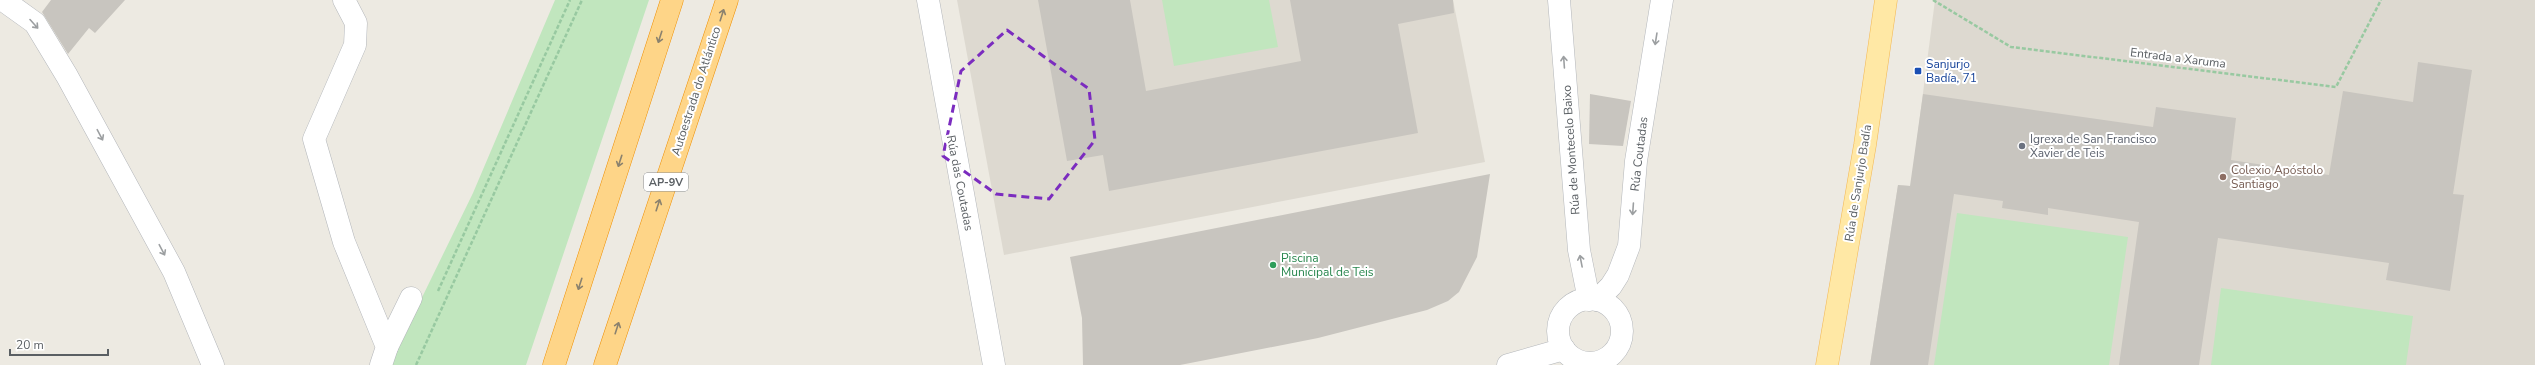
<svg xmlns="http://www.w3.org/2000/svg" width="2535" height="365" font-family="'Nunito Sans',sans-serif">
  <rect width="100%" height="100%" fill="#edeae2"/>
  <g fill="#ddd9d0">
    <polygon points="957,0 1453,0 1485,162 1004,255"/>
    <polygon points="1935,0 2535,0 2535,365 1870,365 1898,185 1911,186"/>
  </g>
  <g fill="#c1e6be">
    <polygon points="555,0 649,0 526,365 389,365 473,193"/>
    <polygon points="1162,0 1269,0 1278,47 1174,66"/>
    <polygon points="1957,213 2128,237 2109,365 1934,365"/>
    <polygon points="2221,288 2413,316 2406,365 2211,365"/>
  </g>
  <g fill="#c8c5bf">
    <polygon points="51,0 125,0 95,33 89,28 68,54 42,12"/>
    <polygon points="1038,0 1130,0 1146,91 1301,61 1290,0 1453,0 1454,13 1398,24 1418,133 1109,191 1103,155 1067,161"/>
    <polygon points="2418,62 2472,70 2453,194 2464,195 2450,291 2386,280 2389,263 2218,238 2199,365 2119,365 2139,222 2048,208 2048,215 2002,208 2003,201 1954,194 1928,365 1870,365 1898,185 1910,186 1923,94 2153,127 2156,107 2236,118 2231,160 2329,175 2343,91 2413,102"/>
    <polygon points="1590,94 1631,101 1623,146 1589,144"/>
    <polygon points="1490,174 1477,257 1459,292 1448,301 1427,310 1318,338 1180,365 1083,365 1082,318 1070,257"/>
  </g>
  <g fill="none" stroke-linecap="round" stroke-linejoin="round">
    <defs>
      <g id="minor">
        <polyline points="3,0 35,23 67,76 174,272 213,365"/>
        <polyline points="344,0 356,23 355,45 314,139 344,242 387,347 381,365"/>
        <polyline points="928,0 994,365"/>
        <polyline points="1559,0 1579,250 1589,300"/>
        <circle cx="1590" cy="331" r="32"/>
        <polyline points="1597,300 1611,286 1618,275 1629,246 1636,161 1662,0"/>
        <polyline points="387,347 411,298"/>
        <polyline points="1508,365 1564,349"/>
      </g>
      <polyline id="major" points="1827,365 1865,145 1886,0"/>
      <g id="highway">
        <polyline points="554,365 672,0"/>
        <polyline points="605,365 727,0"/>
      </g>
    </defs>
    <use href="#minor" stroke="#b3b6ba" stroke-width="23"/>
    <use href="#major" stroke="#f3b855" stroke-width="23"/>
    <use href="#highway" stroke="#ef8f00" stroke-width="23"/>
    <g stroke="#98c9a1" stroke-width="2.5" stroke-dasharray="4 2" stroke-linecap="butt">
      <polyline points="1933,0 2011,47 2336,87 2381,0"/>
      <polyline points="438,291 570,0"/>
      <polyline points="416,365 582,0"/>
    </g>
    <use href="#minor" stroke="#fff" stroke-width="22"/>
    <use href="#major" stroke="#ffe8a5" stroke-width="22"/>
    <use href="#highway" stroke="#fed588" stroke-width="22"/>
  </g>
  <defs><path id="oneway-shaft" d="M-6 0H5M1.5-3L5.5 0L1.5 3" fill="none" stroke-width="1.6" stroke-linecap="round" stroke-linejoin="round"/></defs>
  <g stroke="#8b826e">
    <use href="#oneway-shaft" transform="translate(722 15) rotate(-72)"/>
    <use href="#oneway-shaft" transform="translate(660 37) rotate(108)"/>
    <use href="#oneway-shaft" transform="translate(620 161) rotate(108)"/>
    <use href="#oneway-shaft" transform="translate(658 205) rotate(-72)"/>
    <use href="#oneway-shaft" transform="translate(580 284) rotate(108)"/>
    <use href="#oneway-shaft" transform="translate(617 328) rotate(-72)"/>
  </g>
  <g stroke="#9c9fa1">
    <use href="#oneway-shaft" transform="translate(34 24) rotate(48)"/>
    <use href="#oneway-shaft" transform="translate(1656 39) rotate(99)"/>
    <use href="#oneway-shaft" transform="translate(1564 62) rotate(-94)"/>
    <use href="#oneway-shaft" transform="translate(100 135) rotate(62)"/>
    <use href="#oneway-shaft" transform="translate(1633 209) rotate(94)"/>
    <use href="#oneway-shaft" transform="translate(162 250) rotate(62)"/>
    <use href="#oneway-shaft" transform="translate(1581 261) rotate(-101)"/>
  </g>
  <path fill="none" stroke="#7b2cbf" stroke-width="3" stroke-dasharray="8 5" stroke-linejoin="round" d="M1007,30l82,59 6,51 -46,59 -53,-5 -53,-38 18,-85z"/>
  <rect fill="#1a4fb4" stroke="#fff" stroke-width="1.5" x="1914" y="67" width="8" height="8" rx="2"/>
  <circle fill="#6b7280" stroke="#fff" stroke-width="1.5" cx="2022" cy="146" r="4"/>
  <circle fill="#8d6e63" stroke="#fff" stroke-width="1.5" cx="2223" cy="177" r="4"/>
  <circle fill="#2e9e5b" stroke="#fff" stroke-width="1.5" cx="1273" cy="265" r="4"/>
  <g text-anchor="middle" stroke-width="4" stroke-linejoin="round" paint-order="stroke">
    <rect fill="#fff" stroke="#8c8f92" stroke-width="1" x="644" y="173" width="44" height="18" rx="3"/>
    <g font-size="11" font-weight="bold" fill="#5a5f63">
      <text x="666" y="186">AP-9V</text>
    </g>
    <g font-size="12" fill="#5a5f63" stroke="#fff">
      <text transform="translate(2178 58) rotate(7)" y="4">Entrada a Xaruma</text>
      <text transform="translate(696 91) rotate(-72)" y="4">Autoestrada do Atlántico</text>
      <text transform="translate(1571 150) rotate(-94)" y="4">Rúa de Montecelo Baixo</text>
      <text transform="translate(1639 154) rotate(-83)" y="4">Rúa Coutadas</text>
      <text transform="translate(960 183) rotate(79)" y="4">Rúa das Coutadas</text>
      <text transform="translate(1858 183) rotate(-81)" y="4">Rúa de Sanjurjo Badía</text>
    </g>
    <g font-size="12" fill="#164399" stroke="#fff" text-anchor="start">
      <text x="1926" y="68">Sanjurjo<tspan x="1926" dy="14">Badía, 71</tspan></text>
    </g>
    <g font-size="12" fill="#5b616d" stroke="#fff" text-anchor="start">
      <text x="2030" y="143">Igrexa de San Francisco<tspan x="2030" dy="14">Xavier de Teis</tspan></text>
    </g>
    <g font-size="12" fill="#785e54" stroke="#fff" text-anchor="start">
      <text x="2231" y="174">Colexio Apóstolo<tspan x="2231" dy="14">Santiago</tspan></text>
    </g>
    <g font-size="12" fill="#27864d" stroke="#fff" text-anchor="start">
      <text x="1281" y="262">Piscina<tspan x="1281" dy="14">Municipal de Teis</tspan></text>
    </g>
  </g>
  <path d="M10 349v6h98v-6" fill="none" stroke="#5a5f63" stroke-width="2"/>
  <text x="16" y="349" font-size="12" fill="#5a5f63" stroke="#ffffff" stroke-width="3" paint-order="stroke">20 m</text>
</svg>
